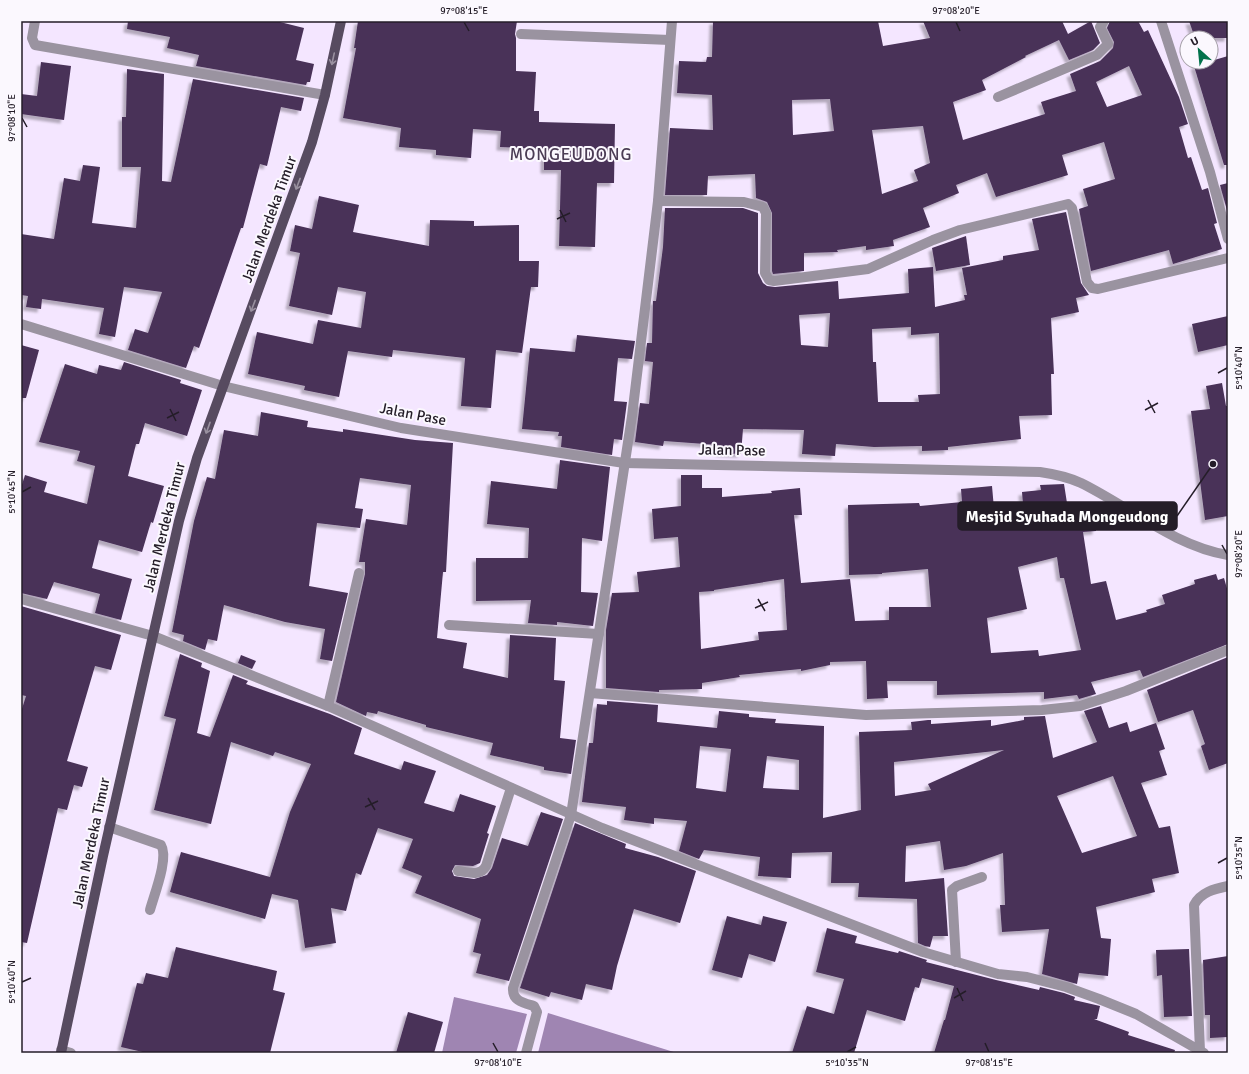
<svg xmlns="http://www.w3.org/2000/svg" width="1249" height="1074" font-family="Signika,sans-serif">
  <defs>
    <filter id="shadow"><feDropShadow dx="-3.5" dy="3.5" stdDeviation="1" flood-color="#0004"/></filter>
  </defs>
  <rect width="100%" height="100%" fill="#f4e6ff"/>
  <g fill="#9f85b2">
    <polygon points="454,997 527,1014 516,1053 442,1053"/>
    <polygon points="548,1013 677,1053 538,1053"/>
  </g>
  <g fill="#493158" fill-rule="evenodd" filter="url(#shadow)">
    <polygon points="128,21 276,21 304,28 296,60 314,64 310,82 307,82 306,85 196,66 199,55 167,48 170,37 127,29"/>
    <polygon points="358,21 517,21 515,34 516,38 516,71 536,72 534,111 539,111 539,122 615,124 614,183 597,183 595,247 559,246 561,170 544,170 544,149 500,147 501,131 473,129 471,158 436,155 436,150 399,147 401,128 343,118 356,48 354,48"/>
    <path d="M713,21h165l5,25 47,-8 -7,-17h139l6,13 23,-13 9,22 -7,7 -24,10 -10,-20 -34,16 1,1 -44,23 4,10 -33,12 10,38 82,-26 -4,-12 35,-11 -6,-17 30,-13 13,-13 1,-6 -7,-14 3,-7h28l6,11 4,-2 31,67 9,27 -9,3 9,31 3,-1 11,33 6,-2 9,35 -3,1 8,25 -49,15 -4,-14 -78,21 -12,-62 9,-3 -5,-17 32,-10 -11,-37 -42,13 6,20 -72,22 -9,-24 -31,12 3,8 -36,15 7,19 -37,13 1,6 -28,4v-4l-29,4 1,2 -34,1v18l-31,3 -1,-3v-58l-5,-11 -11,-4 -1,-24 -47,2 -1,19h-42l5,-67 43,2 -1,-35 -35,-2 2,-32 27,1 1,-5h5zM1129,66l13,29 -35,12 -11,-25zM830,99l4,32 -41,4 -1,-35zM923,126l7,37 -16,7 4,11 -36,13 -10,-64z"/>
    <polygon points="1189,21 1228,21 1228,38 1195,38"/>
    <polygon points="1228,56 1228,165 1224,165 1194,66"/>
    <polygon points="41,62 71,66 64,120 21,114 21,94 37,96"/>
    <polygon points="127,69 164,74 162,181 171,182 193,79 304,98 301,111 281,107 267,166 260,164 243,228 241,228 199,348 194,346 186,368 128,350 135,329 148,333 162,292 124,287 115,337 99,334 104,308 42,299 41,309 26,307 28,296 21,295 21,234 54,239 64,178 80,181 83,165 100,167 92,223 136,228 141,167 122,167 122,117 126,117"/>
    <polygon points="1228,183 1228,214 1220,185"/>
    <polygon points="319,196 359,205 353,232 429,246 430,220 474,221 474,226 519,225 519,261 539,261 538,287 531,287 522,353 496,350 491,408 461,406 465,358 393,350 392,357 348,351 339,397 304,390 305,386 248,374 257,332 313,344 318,320 361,328 366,292 338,287 332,315 289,306 300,253 290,251 295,225 312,229"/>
    <path d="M665,208h78l15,5v60l5,10 4,3 8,1 63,-6 1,18 70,-6 -1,-24 25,-2 2,40 30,-7 -1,-5h3l-5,-27 41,-8v-4l36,-6 -7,-31 34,-7 15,71 8,12 -13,3 3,14 -28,6 3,56h-3l1,41 -33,1 2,23 -73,8v3l-26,1v-5l-48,1 -38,-3 -1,12 -33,-2 2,-24 -61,-1 -2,25 -22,-1v-8l-55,-4 -1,5 -28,-4 5,-39 9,1 4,-42 -8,-1 2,-18h5l1,-42h3l7,-54zM830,313l-2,34 -27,-2 -2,-30zM911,327v8l28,-2 1,61 -22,1 1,7h-41l-2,-40h-3l-1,-33z"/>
    <polygon points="966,236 970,265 936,271 932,248"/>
    <polygon points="1228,316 1228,345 1198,352 1192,324"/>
    <polygon points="577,335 635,341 632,359 618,358 614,401 627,402 622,440 614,439 612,455 561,447 562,436 558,436 559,432 522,429 530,348 575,352"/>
    <polygon points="21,345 39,350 26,398 21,398"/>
    <polygon points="124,362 181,380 180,383 202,390 187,436 145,423 139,444 136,444 128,476 164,486 153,523 151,522 142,552 99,540 92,568 132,579 121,620 95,613 100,594 54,582 47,599 21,593 21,488 25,475 47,482 44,492 87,504 95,466 77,461 80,451 39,442 65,364 97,374 99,365 121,370"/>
    <polygon points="1222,383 1226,406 1228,406 1228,516 1205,520 1191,411 1210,409 1206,386"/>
    <polygon points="261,412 308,421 307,427 343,432 343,429 415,440 453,443 446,572 443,572 437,638 467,643 463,668 508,678 510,635 556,638 554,680 565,681 560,738 576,740 571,774 544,770 544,767 490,755 493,743 426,727 426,725 378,711 377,714 367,712 366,716 336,702 365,574 365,562 359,562 366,519 407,525 411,485 360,478 355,508 363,509 360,528 317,523 309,586 348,593 332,661 320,659 325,629 285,622 224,605 217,641 208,639 205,650 183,641 184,635 172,632 194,521 207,477 215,479 224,430 258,436"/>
    <polygon points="560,460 610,467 602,541 582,538 581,592 598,593 593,626 557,622 557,625 528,623 531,600 476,601 476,558 528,558 529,528 487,524 491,481 557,489"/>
    <path d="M681,475h21v13h20v9l50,-4 -1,-2 29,-3 2,27h-8l7,68 49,-4 5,42 34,-1v-13h42l-3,-38 -46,4v1l-33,1 -1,-70 71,-2 1,3 42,-4 -1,-13 31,-3 3,34 29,-4 -2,-24 19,-2 -1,-5 24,-1 3,19 28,-1 1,29 -13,1 8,52 15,-3 10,39 31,-8 -1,-2 19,-6 -3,-9 33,-11 -1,-4 22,-6 2,6 6,-2 4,14v52l-85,33 -3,-7 -49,12 5,12 -17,5 -2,-4 -33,4v-7l-107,3v-14h-50l1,17 -21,1 -1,-38 -36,1v3l-29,6v-2l-62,6 1,2 -38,6v6l-43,1v2l-53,-4v-58l6,-37 27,-1 -2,-20 43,-5 -2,-30 -24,2 -2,-30 29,-3zM1057,557l3,21h4l17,72 -42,6 -1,-6 -47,3 -4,-35 40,-9 -9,-42zM784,579l3,51 -29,2 1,8 -58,9 -2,-57 15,-1v-1z"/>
    <polygon points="21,606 121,635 111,670 95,666 67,761 88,767 82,787 74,785 67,810 58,808 27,943 21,942 21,712 26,696 21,695"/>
    <polygon points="180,654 202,663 201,667 210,671 197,733 210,737 233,675 248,681 246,684 330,714 362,728 354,754 401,770 404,761 436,771 424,803 454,812 460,794 496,806 487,833 489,834 480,863 473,866 455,865 452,871 454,876 474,879 487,875 492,868 502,838 528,846 541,812 563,819 509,981 476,973 481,954 473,952 481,919 415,893 422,876 402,868 413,839 378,828 361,875 356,873 346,911 331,908 336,943 305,948 298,900 272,894 265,919 170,892 181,852 270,877 290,812 311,764 275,752 273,756 231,742 211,824 154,810 176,719 164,716"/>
    <polygon points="241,655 256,661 252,669 238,663"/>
    <polygon points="1228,657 1228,763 1209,770 1201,746 1205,744 1193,710 1158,722 1147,690"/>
    <path d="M607,701l51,4 -1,17 60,6 2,-17 30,3v3l27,2 -1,4 49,3 -1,92 38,-8 -2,-78 53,-2 -1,-8 17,-2h3v4l60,-4v6l33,-6v-3l21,-1 8,42 44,-16 -13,-31 17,-5 8,22 18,-6 3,10 26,-9 9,26 -6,2 8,24 -26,8 18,45 11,-2 9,47 -27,6 3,13 -59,15 5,31 10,1 -3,37 -29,-3 -2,11 -35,-10 7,-45 -47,3 -2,-27h5l-2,-52 -37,13 -22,4 -4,-29 -34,5 -1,36 39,-4 4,58h-15l-3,11 -5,-1 -7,-3 -1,-44 -59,-2 1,-14h-28l1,-31 -40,1 -1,25 -33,-2 2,-19 -56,-7 -5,9 -20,-8 8,-30 -33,-3v6l-30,-4 2,-13 -44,-5 7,-59h4l4,-39 10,1zM700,746l31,3 -5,43 -30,-4zM1004,750l-76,34 3,6 -36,6 -1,-34zM767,756l32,4v30l-36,-2zM1113,776l24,60 -55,17 -25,-57z"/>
    <polygon points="575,823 626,844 625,848 658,857 696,871 680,923 634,909 617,966 612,990 586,984 582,1000 551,992 549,997 520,988"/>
    <polygon points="727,916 761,925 763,916 787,922 775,962 749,954 742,978 712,970"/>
    <polygon points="827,928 857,936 855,943 898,953 899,951 927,960 926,962 996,980 1039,990 1040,987 1064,993 1075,997 1074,1000 1100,1006 1097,1019 1094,1019 1129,1032 1128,1035 1175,1050 1174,1053 934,1053 944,1020 945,1020 954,986 922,978 919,988 915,987 905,1021 867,1010 854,1053 792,1053 807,1006 834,1014 844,979 816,972"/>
    <polygon points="176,947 277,971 273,990 285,993 270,1053 147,1053 121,1047 137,983 143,984 146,973 168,978"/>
    <polygon points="1189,949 1192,1016 1164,1017 1162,975 1157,976 1156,950"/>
    <polygon points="1228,956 1228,1037 1210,1038 1210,1015 1205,1015 1203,960"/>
    <polygon points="408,1012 443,1022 434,1053 396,1053"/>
  </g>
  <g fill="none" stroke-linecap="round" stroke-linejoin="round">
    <g stroke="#9a93a0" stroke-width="10">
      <polyline points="35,21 32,38 35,45 325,95"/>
      <polyline points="1161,21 1210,172 1228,239"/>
      <polyline points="521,34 670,40"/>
      <polyline points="998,97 1097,55 1108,44 1100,27 1104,21"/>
      <polyline points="658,201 744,202 763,207 766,213 765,273 769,280 774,281 868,269 933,240 960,230 1064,205 1068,204 1072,208 1087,282 1092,288 1098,289 1228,258"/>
      <path d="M21,324l202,62 178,42 223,35 416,9c14,2 28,5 41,11 49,24 93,63 147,72"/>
      <polyline points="21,599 153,636 328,706 602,828 923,952 998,974 1027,977 1066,987 1099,999 1136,1014 1204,1053"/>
      <polyline points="449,625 599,634"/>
      <polyline points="590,693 866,715 1042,710 1080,706 1126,691 1228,650"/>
      <polyline points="328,706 359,573"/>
      <path d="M109,827l52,18c8,13 -7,50 -11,65"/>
      <path d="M458,871c10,1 22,6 28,-5l25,-78"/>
      <polyline points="956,962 952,890 957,886 982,877"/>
      <polyline points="61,1050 71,1053"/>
      <path d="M1200,1051l-6,-146c7,-13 20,-16 34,-19"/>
      <path d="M526,1053l11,-41 -3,-6c-10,-3 -22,-5 -21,-18l58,-173 61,-399 26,-215 14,-180"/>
    </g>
    <polyline stroke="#574b60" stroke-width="10" points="61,1053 103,856 179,521 197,458 312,142 325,95 341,21"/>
  </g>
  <defs><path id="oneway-shaft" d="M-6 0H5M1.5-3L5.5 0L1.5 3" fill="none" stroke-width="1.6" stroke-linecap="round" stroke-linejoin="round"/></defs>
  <g stroke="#99909f">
    <use href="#oneway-shaft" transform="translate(333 59) rotate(102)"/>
    <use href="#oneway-shaft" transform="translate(298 184) rotate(111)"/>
    <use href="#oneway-shaft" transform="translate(253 306) rotate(111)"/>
    <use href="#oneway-shaft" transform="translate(208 428) rotate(110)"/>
  </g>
  <path fill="none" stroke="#241d28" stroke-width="1.5" d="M464,22l5,9M956,22l4,9M22,118l5,9M560,210l6,12M557,219l13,-6M1218,373l9,-5M1148,400l7,13M170,409l6,12M1145,410l13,-7M167,418l12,-6M22,492l9,-5M1222,545l5,9M758,599l7,12M755,608l13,-6M368,798l7,12M365,807l13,-6M1218,863l9,-5M22,982l9,-4M957,988l6,13M954,998l12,-7M493,1043l5,9M985,1043l4,9M847,1052l9,-5"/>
  <g text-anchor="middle" stroke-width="4" stroke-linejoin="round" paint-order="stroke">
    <g font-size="15" fill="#241d28" stroke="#fbf8fe">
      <text transform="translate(269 219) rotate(-70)" y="5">Jalan Merdeka Timur</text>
      <text transform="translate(413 414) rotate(11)" y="5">Jalan Pase</text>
      <text transform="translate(732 450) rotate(1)" y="5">Jalan Pase</text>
      <text transform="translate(164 527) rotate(-76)" y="5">Jalan Merdeka Timur</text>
      <text transform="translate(91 843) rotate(-78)" y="5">Jalan Merdeka Timur</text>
    </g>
    <g font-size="17" letter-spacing="1" fill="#4b3c55" stroke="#fbf8fe">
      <text x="571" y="160">MONGEUDONG</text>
    </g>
  </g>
  <path fill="none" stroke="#241d28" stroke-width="1.5" d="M1213 464L1177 516"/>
  <circle fill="#241d28" stroke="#fbf8fe" stroke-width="1.5" cx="1213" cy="464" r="4"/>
  <rect fill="#241d28" stroke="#241d28" stroke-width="1.5" x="958" y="502" width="219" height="28" rx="4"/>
  <g font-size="16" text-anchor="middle" font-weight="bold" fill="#fff">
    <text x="1067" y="522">Mesjid Syuhada Mongeudong</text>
  </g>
  <rect width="1249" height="1074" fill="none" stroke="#fbf8fe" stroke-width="44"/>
  <g transform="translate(1199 50) rotate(333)"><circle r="19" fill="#fbf8fe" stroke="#a5a0a8"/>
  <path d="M0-3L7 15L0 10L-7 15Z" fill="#02724b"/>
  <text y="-6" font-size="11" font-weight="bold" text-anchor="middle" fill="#241d28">U</text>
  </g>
  <rect x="22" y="22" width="1205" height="1030" fill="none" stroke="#241d28" stroke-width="1.5"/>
  <g font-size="10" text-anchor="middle" fill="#241d28">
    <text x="464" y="14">97°08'15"E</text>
    <text x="956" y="14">97°08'20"E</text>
    <text transform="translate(11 118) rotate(-90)" y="4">97°08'10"E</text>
    <text transform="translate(1238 368) rotate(-90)" y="4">5°10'40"N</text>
    <text transform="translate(11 492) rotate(-90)" y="4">5°10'45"N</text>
    <text transform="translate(1238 554) rotate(-90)" y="4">97°08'20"E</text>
    <text transform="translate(1238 858) rotate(-90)" y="4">5°10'35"N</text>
    <text transform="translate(11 982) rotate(-90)" y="4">5°10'40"N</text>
    <text x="498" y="1066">97°08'10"E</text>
    <text x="847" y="1066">5°10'35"N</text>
    <text x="989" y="1066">97°08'15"E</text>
  </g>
</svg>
